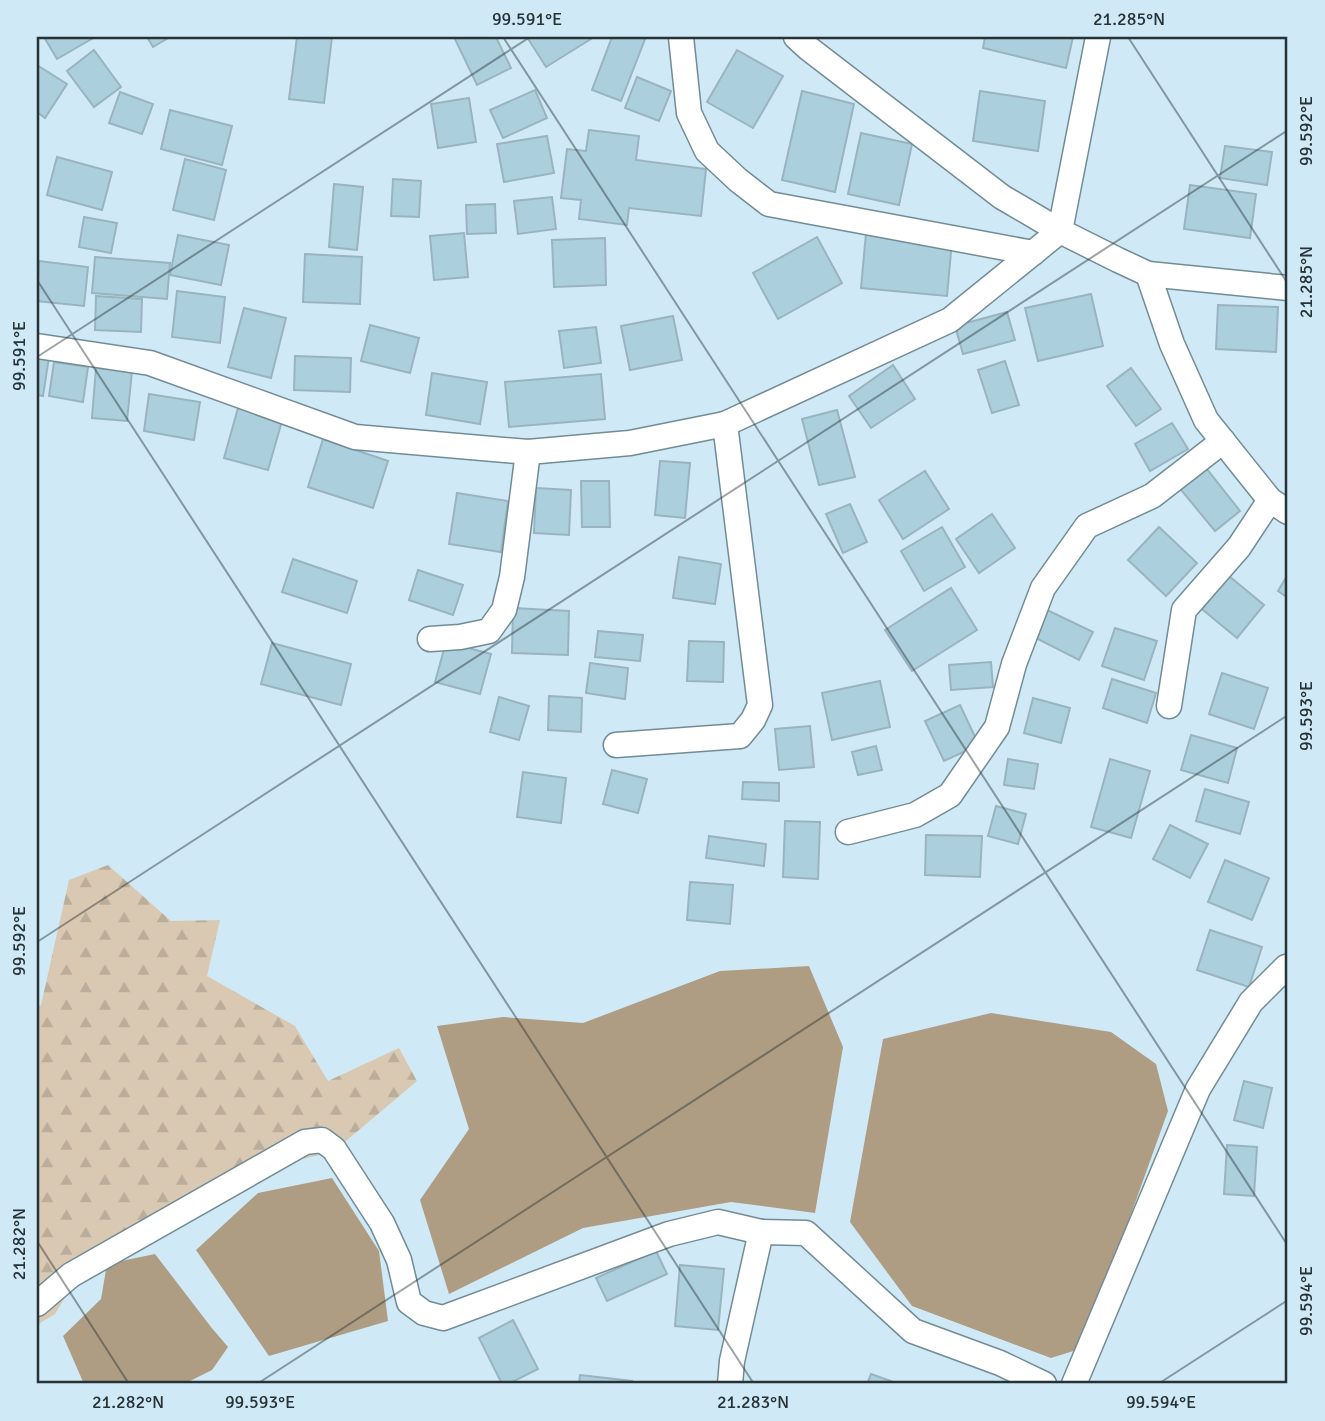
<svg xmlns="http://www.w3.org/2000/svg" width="1325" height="1421" font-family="Signika,sans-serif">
  <defs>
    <pattern id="forest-firs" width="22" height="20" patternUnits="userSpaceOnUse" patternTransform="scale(1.75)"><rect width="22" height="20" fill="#d9c9b2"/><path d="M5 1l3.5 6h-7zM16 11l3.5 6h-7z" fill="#baad9a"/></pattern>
  </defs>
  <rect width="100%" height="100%" fill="#cfeaf6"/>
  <polygon fill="url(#forest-firs)" points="108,865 171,921 220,920 207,976 295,1026 328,1081 399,1048 417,1081 333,1152 232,1175 95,1249 55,1314 37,1325 37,1007 41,1005 69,880"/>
  <g fill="#ae9d82">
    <polygon points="809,966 843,1047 815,1213 731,1202 583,1228 449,1294 420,1200 469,1129 437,1026 503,1017 583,1023 720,971"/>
    <polygon points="991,1013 1111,1032 1156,1064 1168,1111 1083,1348 1051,1358 912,1306 850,1222 883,1039"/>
    <polygon points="332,1178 379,1251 388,1321 269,1356 196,1250 258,1193"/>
    <polygon points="155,1254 211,1327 228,1347 212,1370 184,1384 84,1384 63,1336 101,1299 107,1264"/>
  </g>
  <g fill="#accfdd" stroke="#99b4bf" stroke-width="2">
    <polygon points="44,37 95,37 57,59"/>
    <polygon points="147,37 170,37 153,47"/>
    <polygon points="297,37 332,37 324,103 289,99"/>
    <polygon points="454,37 496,37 511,68 477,85"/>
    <polygon points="527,37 594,37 546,67"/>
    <polygon points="612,37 640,37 645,39 621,101 592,90"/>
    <polygon points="985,37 1073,37 1066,68 983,48"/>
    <polygon points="94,50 121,87 94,107 67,71"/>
    <polygon points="737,50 783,76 753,128 707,102"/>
    <polygon points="37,65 67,84 45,118 37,112"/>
    <polygon points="637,77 671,91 659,121 625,108"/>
    <polygon points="535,90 547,118 503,138 490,110"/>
    <polygon points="802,91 854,104 835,192 782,180"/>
    <polygon points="980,91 1045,101 1038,151 973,141"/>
    <polygon points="120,92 153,104 142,134 109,123"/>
    <polygon points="469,98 476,142 438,148 431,104"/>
    <polygon points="170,110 232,126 222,165 161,149"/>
    <polygon points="589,130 639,136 636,160 706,169 701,216 629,208 627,225 579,219 581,200 561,198 567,149 586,151"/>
    <polygon points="861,133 912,144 899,205 848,194"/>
    <polygon points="547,136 554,173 504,182 497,144"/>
    <polygon points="1225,146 1272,152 1267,185 1220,178"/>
    <polygon points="57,157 112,172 102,210 47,195"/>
    <polygon points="185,159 226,170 214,220 173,210"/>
    <polygon points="393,179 421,181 419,217 391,216"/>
    <polygon points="334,184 363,187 357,250 329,247"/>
    <polygon points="1190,185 1256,194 1250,238 1184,229"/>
    <polygon points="552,197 556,229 518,234 514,201"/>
    <polygon points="495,204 496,233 467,234 466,205"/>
    <polygon points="84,217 117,223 111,253 79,247"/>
    <polygon points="464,233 468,277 434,280 430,236"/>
    <polygon points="866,233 952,241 947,296 861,288"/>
    <polygon points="178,235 229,245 221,285 170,275"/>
    <polygon points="817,237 842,283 778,319 753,273"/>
    <polygon points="605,238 606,285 554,287 552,240"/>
    <polygon points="305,254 362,257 360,304 303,302"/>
    <polygon points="95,257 170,263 167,299 92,293"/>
    <polygon points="39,261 88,267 84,306 37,301"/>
    <polygon points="177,291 225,297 220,343 172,337"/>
    <polygon points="1091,294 1103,346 1038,361 1025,308"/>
    <polygon points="96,296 142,299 141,332 95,330"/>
    <polygon points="1218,305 1278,307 1276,352 1216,349"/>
    <polygon points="244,308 286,318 271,378 228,367"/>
    <polygon points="1007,312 1015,340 963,354 955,326"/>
    <polygon points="673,316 682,360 630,370 621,326"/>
    <polygon points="370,325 419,338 410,373 361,361"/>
    <polygon points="596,327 601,363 564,368 559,331"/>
    <polygon points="37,355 49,357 43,396 37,395"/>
    <polygon points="295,356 351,358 350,392 294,390"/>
    <polygon points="1005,361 1019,405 992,413 978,370"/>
    <polygon points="54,362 88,367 83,402 49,396"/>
    <polygon points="893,365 915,399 871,428 849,396"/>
    <polygon points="96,368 132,371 127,421 92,418"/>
    <polygon points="1131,368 1161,409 1136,426 1107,386"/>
    <polygon points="432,373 487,382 480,424 426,415"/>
    <polygon points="601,374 605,419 509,427 505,382"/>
    <polygon points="149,394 200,402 194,440 144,431"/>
    <polygon points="238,408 282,421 268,470 224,458"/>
    <polygon points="837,410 855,477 819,485 802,419"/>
    <polygon points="1172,423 1188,449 1150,471 1135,444"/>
    <polygon points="323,439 388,461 373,508 308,487"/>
    <polygon points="660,461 690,463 685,518 655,515"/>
    <polygon points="1203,464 1240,511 1215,531 1177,485"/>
    <polygon points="925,471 949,509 903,539 879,500"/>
    <polygon points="581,481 609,481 610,527 582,527"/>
    <polygon points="536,488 571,490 569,535 534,533"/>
    <polygon points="457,493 508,501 501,552 449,544"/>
    <polygon points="850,504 867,542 843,553 826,514"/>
    <polygon points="992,514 1015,548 979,573 956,539"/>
    <polygon points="942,527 965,567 924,591 901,551"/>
    <polygon points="1159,527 1197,563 1166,596 1128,560"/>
    <polygon points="679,557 721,564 715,604 673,598"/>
    <polygon points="293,559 357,581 347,613 282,592"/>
    <polygon points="418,570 463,585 453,615 409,600"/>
    <polygon points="1288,574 1288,598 1278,591"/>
    <polygon points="1229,576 1264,605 1237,638 1202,609"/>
    <polygon points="951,588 977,630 912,671 885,630"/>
    <polygon points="513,608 569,611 568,655 512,653"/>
    <polygon points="1047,610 1093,632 1079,660 1034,637"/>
    <polygon points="1115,628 1157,641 1144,680 1102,666"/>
    <polygon points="598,631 643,635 640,661 595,657"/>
    <polygon points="689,641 724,642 723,682 687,681"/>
    <polygon points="446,642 491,654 480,694 435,682"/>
    <polygon points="272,643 351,664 341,705 261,684"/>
    <polygon points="991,662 993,687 951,690 949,665"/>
    <polygon points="590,663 628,668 625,699 586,693"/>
    <polygon points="1222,673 1268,688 1254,729 1209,714"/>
    <polygon points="1112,679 1156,693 1147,723 1103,708"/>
    <polygon points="880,681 890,727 832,740 822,693"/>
    <polygon points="549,696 582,698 581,732 548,730"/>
    <polygon points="499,697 529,706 519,740 490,732"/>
    <polygon points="1033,698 1070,708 1061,743 1024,733"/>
    <polygon points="960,705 979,745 944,761 925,721"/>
    <polygon points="810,726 814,767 779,770 775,729"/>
    <polygon points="1191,735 1237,748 1228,783 1181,770"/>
    <polygon points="876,746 882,770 858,775 852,752"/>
    <polygon points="1008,759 1038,764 1034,789 1004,785"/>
    <polygon points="1110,759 1150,771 1131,838 1091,827"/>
    <polygon points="612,770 647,779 638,813 603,804"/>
    <polygon points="523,772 566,778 561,823 517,817"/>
    <polygon points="743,782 779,783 779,801 742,799"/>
    <polygon points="1205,789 1249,802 1240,834 1196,821"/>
    <polygon points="996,806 1026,814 1018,844 988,836"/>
    <polygon points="785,821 820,822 818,879 783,877"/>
    <polygon points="1170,825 1208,844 1190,878 1153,859"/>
    <polygon points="926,835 982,836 980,877 925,875"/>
    <polygon points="709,836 766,844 764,866 706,858"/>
    <polygon points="1225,860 1269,878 1252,920 1208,902"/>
    <polygon points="690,882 733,885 730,924 687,920"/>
    <polygon points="1210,930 1262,947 1249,987 1197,970"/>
    <polygon points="1244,1081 1272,1088 1263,1128 1234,1120"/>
    <polygon points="1227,1145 1257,1147 1254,1196 1224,1194"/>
    <polygon points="656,1251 667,1274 607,1301 596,1278"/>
    <polygon points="680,1265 724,1269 718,1330 675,1326"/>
    <polygon points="513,1320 538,1369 508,1384 502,1384 479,1338"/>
    <polygon points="871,1374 899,1384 867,1384"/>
    <polygon points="580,1375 632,1381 632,1384 579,1384"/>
  </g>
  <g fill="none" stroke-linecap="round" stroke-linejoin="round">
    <defs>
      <g id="minor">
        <polyline points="681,37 689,113 707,151 738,180 769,204 1033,253"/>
        <polyline points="796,37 808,48 1002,197 1060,231 1118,260 1148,274 1288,288"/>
        <polyline points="1148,274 1172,344 1206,420 1270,500 1288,512"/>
        <polyline points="37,346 150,363 355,437 528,452 630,443 725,424 950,320 1060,231 1098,37"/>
        <polyline points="430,639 460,637 489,631 504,610 512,577 528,452"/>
        <polyline points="1169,706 1184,610 1239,547 1270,500"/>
        <polyline points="616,745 740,736 753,720 760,705 725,424"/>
        <polyline points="848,832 915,815 950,795 997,727 1014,664 1043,588 1087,526 1152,496 1223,441"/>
        <polyline points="37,1304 71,1275 305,1142 322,1140 334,1149 382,1223 399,1260 409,1302 424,1313 443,1318 669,1234 718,1222 761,1232"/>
        <polyline points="730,1384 732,1361 761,1232 806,1233 913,1331 1000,1363 1044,1384"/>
        <polyline points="1074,1384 1198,1089 1251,1002 1286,967 1288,967"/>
      </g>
    </defs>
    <use href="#minor" stroke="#728c96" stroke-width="27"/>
    <use href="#minor" stroke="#fff" stroke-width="24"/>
  </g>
  <path fill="none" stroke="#273236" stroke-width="2" stroke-opacity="0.45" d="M503,37l785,1209M1128,37l160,247M37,280l717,1104M37,357l493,-320M37,942l1251,-812M37,1241l92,143M257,1384l1031,-669M1158,1384l130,-84"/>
  <rect width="1325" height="1421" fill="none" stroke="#cfeaf6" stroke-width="77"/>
  <rect x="38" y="38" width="1248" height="1344" fill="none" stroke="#273236" stroke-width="2.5"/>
  <g font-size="18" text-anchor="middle" fill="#273236">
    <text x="527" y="25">99.591°E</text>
    <text x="1129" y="25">21.285°N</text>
    <text transform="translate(1306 131) rotate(-90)" y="6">99.592°E</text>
    <text transform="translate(1306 282) rotate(-90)" y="6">21.285°N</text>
    <text transform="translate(19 356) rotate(-90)" y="6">99.591°E</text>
    <text transform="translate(1306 716) rotate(-90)" y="6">99.593°E</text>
    <text transform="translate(19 941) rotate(-90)" y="6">99.592°E</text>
    <text transform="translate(19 1244) rotate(-90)" y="6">21.282°N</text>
    <text transform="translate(1306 1301) rotate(-90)" y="6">99.594°E</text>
    <text x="128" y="1408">21.282°N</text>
    <text x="260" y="1408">99.593°E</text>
    <text x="753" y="1408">21.283°N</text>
    <text x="1161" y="1408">99.594°E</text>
  </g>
</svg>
